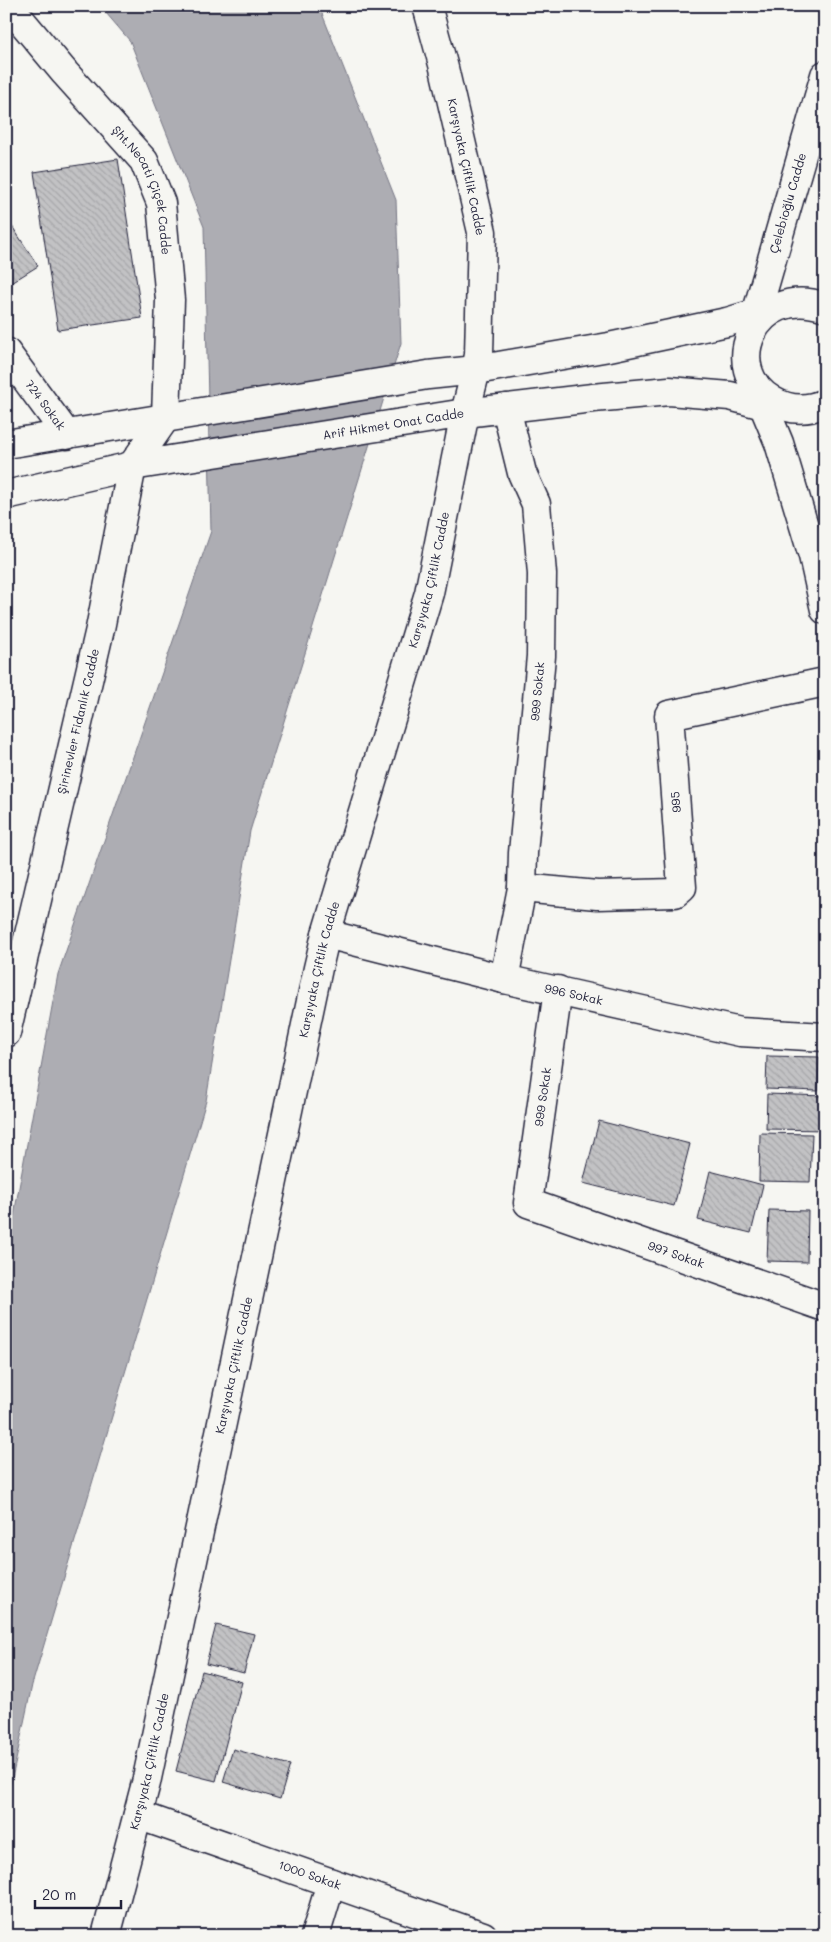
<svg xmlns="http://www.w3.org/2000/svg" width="831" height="1942" font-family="Mali,sans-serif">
  <defs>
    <pattern id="building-back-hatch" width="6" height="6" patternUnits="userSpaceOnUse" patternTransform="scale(1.25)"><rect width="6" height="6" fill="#c2c2c4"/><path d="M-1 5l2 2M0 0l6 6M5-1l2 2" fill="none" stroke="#a6a6a9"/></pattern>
  </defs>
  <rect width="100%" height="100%" fill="#f6f6f2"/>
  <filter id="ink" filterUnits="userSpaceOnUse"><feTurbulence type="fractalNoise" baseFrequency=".02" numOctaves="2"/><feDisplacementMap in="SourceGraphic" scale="10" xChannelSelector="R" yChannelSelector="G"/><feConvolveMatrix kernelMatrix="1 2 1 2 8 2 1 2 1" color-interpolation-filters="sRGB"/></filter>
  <g filter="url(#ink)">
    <polygon fill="#adadb3" stroke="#757583" points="100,6 319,6 396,200 401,343 250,831 206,1101 32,1685 6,1807 6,1259 58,974 211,531 204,227 130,41"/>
    <g fill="url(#building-back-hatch)" stroke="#22223b">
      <polygon points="118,159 142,318 58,330 34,172"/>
      <polygon points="6,217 38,266 6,286"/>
      <polygon points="767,1056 819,1057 818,1091 766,1089"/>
      <polygon points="767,1094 825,1096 825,1130 766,1129"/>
      <polygon points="599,1121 690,1144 674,1206 583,1183"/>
      <polygon points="760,1133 812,1134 810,1182 759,1181"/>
      <polygon points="710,1171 763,1185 751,1233 698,1220"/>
      <polygon points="769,1210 808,1211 807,1262 767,1261"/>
      <polygon points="216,1625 254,1634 244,1673 206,1664"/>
      <polygon points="202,1671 242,1682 216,1781 176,1771"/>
      <polygon points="233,1749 290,1765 280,1799 223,1782"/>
    </g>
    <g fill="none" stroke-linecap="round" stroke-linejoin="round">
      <defs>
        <g id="street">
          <path id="s1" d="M6,352l61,83"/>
          <polyline points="522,888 597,895 675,893 682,887 669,715 825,682"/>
          <path id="s2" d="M326,934l178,45 236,53 85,5"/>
          <path id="s3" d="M504,979l18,-91 1,-35 18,-197 1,-82 -6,-70 -14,-31 -16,-65"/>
          <path id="s4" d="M558,990l-30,213 297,104"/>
          <path id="s5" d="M6,1033l94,-404 32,-163 34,-49"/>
          <path id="s6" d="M138,1815l345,121"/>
          <path id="s7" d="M106,1936l40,-153 172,-815 8,-34 103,-341 36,-180 11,-43 3,-15 3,-123 -38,-164 -17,-62"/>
          <polyline points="315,1936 331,1883"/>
        </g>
        <g id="secondary">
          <path id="s8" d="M9,6l56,67 79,88 17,42 9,97 -4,117"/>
        </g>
        <g id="primary">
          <polyline points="6,444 428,375 476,370 609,347 727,322 777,307"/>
          <path id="s9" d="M6,495l126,-29 333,-53 128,-15 76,-7 61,5 33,9 19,1"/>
        </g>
        <g id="highway">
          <path d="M825,307c-71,-25 -107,63 -52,94 17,10 34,10 52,2"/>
          <path id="s10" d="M751,332l74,-257"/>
          <polyline points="755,385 779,443 813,556 825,610"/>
        </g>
      </defs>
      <use href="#street" stroke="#22223b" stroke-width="31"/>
      <use href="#secondary" stroke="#22223b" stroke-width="31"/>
      <use href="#primary" stroke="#22223b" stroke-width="31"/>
      <use href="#highway" stroke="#22223b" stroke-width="31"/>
      <use href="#street" stroke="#f6f6f2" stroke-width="28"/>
      <use href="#secondary" stroke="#f6f6f2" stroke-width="28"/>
      <use href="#primary" stroke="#f6f6f2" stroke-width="28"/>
      <use href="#highway" stroke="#f6f6f2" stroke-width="28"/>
    </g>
  </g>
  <g text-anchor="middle" stroke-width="4" stroke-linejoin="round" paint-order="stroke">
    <g font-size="12" fill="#22223b" stroke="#f6f6f2">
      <text transform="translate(466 167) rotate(78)" y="4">Karşıyaka Çiftlik Cadde</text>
      <text dy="4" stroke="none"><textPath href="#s8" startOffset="232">Şht.Necati Çiçek Cadde</textPath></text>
      <text dy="4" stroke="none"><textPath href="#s10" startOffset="134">Çelebioğlu Cadde</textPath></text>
      <text dy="4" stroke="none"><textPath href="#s1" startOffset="66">724 Sokak</textPath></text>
      <text dy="4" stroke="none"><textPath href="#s9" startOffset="394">Arif Hikmet Onat Cadde</textPath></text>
      <text dy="4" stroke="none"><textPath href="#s7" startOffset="1395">Karşıyaka Çiftlik Cadde</textPath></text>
      <text dy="4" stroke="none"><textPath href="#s3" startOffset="290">999 Sokak</textPath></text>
      <text dy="4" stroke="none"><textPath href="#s5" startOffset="320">Şirinevler Fidanlık Cadde</textPath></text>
      <text transform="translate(676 802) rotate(-95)" y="4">995</text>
      <text dy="4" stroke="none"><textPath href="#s7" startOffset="990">Karşıyaka Çiftlik Cadde</textPath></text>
      <text dy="4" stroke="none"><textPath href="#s2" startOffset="255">996 Sokak</textPath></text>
      <text transform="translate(543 1097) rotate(-82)" y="4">999 Sokak</text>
      <text dy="4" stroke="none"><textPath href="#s4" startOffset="372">997 Sokak</textPath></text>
      <text dy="4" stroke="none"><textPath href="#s7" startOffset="585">Karşıyaka Çiftlik Cadde</textPath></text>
      <text dy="4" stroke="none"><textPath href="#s7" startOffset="180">Karşıyaka Çiftlik Cadde</textPath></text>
      <text dy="4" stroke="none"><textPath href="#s6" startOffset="182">1000 Sokak</textPath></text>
    </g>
  </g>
  <rect width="831" height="1942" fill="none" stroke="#f6f6f2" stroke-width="25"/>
  <rect x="12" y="12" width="806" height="1917" fill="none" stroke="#22223b" stroke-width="2" filter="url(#ink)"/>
  <path d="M35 1900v8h86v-8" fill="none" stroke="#22223b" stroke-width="2.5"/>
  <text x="42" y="1900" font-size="15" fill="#22223b" stroke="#f6f6f2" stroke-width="4" paint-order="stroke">20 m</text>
</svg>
